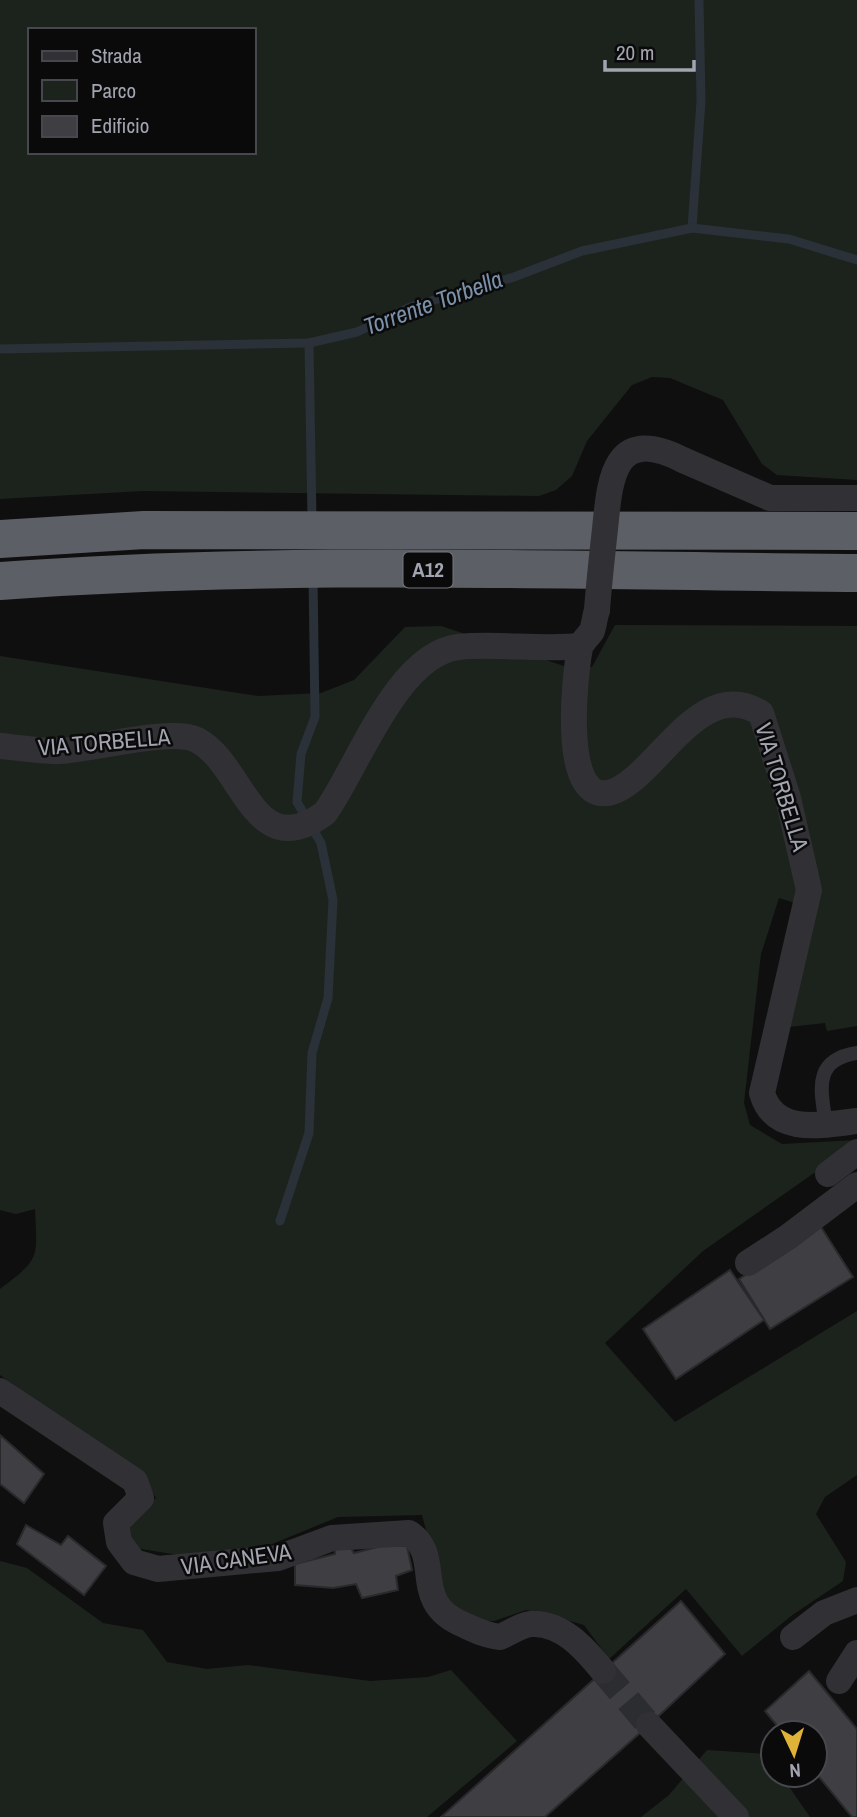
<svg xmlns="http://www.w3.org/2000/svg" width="857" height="1817" font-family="'Archivo Narrow',sans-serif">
  <rect width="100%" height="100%" fill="#0f0f10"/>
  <g fill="#1c231d" fill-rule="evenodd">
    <path d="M0,0h857v480l-80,-5 -15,-11 -39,-64 -53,-22 -18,-1 -20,8 -45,56 -15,35 -16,14 -17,6 -396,-5 -143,8zM30,30h224v122h-224z"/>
    <path d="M615,625l242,1v400l-30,5 -2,-8 -45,5 37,-118 -38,-12 -18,56 -17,149 6,22 32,19 75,-4v3l-154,108 -98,92 70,79 182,-111v164l-32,22 -9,17 30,48 -3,19 -52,35 -49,40 -56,-67 -77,70 -25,-34 -28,-8 -30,-7 -32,11 -33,-1 -15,-16 -24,-89 -84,2 -78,32 -75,7 -50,-8 -11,-18 32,-32 -14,-24 -142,-99v-86c41,-31 37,-30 35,-80l-19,5 -16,-4v-554l258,40 63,-3 33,-13 51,-53 36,-1 123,40 28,1z"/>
    <polygon points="0,1561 27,1568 103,1623 143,1630 167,1662 207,1669 248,1665 370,1681 428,1677 451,1670 517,1741 427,1817 0,1817"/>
    <polygon points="707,1750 768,1754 773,1762 773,1775 781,1775 810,1817 641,1817 669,1795"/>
  </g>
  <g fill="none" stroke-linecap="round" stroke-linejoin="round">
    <g stroke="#2a3138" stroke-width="9">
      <polyline points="692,228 701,101 699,0"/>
      <polyline points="309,343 312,520"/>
      <polyline points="0,349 309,343 357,332 410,307 514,277 582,251 692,228 789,239 857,260"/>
      <polyline points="280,1221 309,1133 312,1053 328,998 333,900 321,843 297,802 301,754 315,717 313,576"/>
    </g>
  </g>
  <g fill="#3f3f43" stroke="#2a292c" stroke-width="2">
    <polygon points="821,1227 853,1277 770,1329 739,1279"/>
    <polygon points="730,1270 764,1320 676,1379 643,1329"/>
    <polygon points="0,1435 44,1474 24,1503 0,1484"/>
    <polygon points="26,1525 61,1545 68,1536 106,1566 84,1595 17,1544"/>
    <polygon points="348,1543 354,1553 385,1545 407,1546 412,1570 396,1576 398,1590 362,1598 356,1584 333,1588 295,1585 295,1564 335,1554 335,1545"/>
    <polygon points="681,1601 725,1654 649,1725 545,1817 441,1817"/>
    <polygon points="809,1671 857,1729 857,1817 852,1817 815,1772 815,1733 783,1733 765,1711"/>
  </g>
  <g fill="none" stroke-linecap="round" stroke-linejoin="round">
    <polyline stroke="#2c2d30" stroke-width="26" stroke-dasharray="26 13" stroke-linecap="butt" points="603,1671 649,1725"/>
    <path stroke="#313135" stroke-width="14" d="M826,1125c-5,-35 -14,-65 31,-72"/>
    <g stroke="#313135" stroke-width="26">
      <polyline points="683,460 770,498 857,498"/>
      <path d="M597,610c-2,6 -3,15 -5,21 -4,6 -10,10 -12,17 -5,25 -22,169 37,142 43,-20 84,-114 144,-77l27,85 21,92 -47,203c12,43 61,32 95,28"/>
      <path d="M0,746c19,2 40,5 59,5 33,-1 112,-24 138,-11 47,24 56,126 128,73 32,-44 71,-158 133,-166 40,-4 82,3 122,-1"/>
      <polyline points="828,1174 857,1152"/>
      <polyline points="748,1263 788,1237 857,1185"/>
      <path d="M0,1391l135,90 6,17 -25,25 3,19 15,20 24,7 120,-11 54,-20 77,-5c36,24 -1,69 55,92 11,5 23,11 36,12 10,-4 20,-12 31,-13 31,-2 54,25 72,47"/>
      <polyline points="793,1637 824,1613 857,1600"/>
      <polyline points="839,1681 857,1653"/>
      <polyline points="649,1725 736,1817"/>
    </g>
    <g stroke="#5d5f66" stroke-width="38">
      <polyline points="0,539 144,530 857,531"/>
      <path d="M0,581c285,-21 572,-10 857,-8"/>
    </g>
    <path stroke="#313135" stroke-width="26" d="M597,610c2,-27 5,-54 8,-81 5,-52 9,-104 78,-69"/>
  </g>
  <g text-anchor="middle" stroke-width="5" stroke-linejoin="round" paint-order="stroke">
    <rect fill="#0a0a0b" stroke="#74767e" stroke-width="2" x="403.5" y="552.5" width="49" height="35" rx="5"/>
    <g font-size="21" font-weight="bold" fill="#a2a5b0">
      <text x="428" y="577">A12</text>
    </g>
    <g font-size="23" fill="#a2a5b0" stroke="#0a0a0b">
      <text transform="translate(104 742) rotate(-5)" y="8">VIA TORBELLA</text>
      <text transform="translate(782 787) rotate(73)" y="8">VIA TORBELLA</text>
      <text transform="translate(236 1559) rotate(-8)" y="8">VIA CANEVA</text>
    </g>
    <g font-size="24" font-style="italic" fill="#7b90a9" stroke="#0a0a0b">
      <text transform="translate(433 303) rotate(-20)" y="8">Torrente Torbella</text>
    </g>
  </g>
  <rect x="28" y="28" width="228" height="126" fill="#0a0a0b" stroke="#47484d" stroke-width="2"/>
  <rect x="42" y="51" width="35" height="10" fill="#313135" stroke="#47484d" stroke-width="2"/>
  <text x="91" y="63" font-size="21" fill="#a2a5b0">Strada</text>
  <rect x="42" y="80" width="35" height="21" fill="#1c231d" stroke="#47484d" stroke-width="2"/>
  <text x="91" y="98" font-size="21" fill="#a2a5b0">Parco</text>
  <rect x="42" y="116" width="35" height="21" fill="#3f3f43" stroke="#47484d" stroke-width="2"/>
  <text x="91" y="133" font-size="21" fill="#a2a5b0">Edificio</text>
  <g transform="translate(794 1754) rotate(176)"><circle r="33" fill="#0a0a0b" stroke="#47484d" stroke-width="2"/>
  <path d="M0-5L12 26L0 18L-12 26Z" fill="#dfb338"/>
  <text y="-10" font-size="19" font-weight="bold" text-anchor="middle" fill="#a2a5b0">N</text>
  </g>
  <path d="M605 60v10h89v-10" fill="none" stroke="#a2a5b0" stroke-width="3.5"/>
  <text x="616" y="60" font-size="21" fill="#a2a5b0" stroke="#0a0a0b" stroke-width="5" paint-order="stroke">20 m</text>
</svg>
